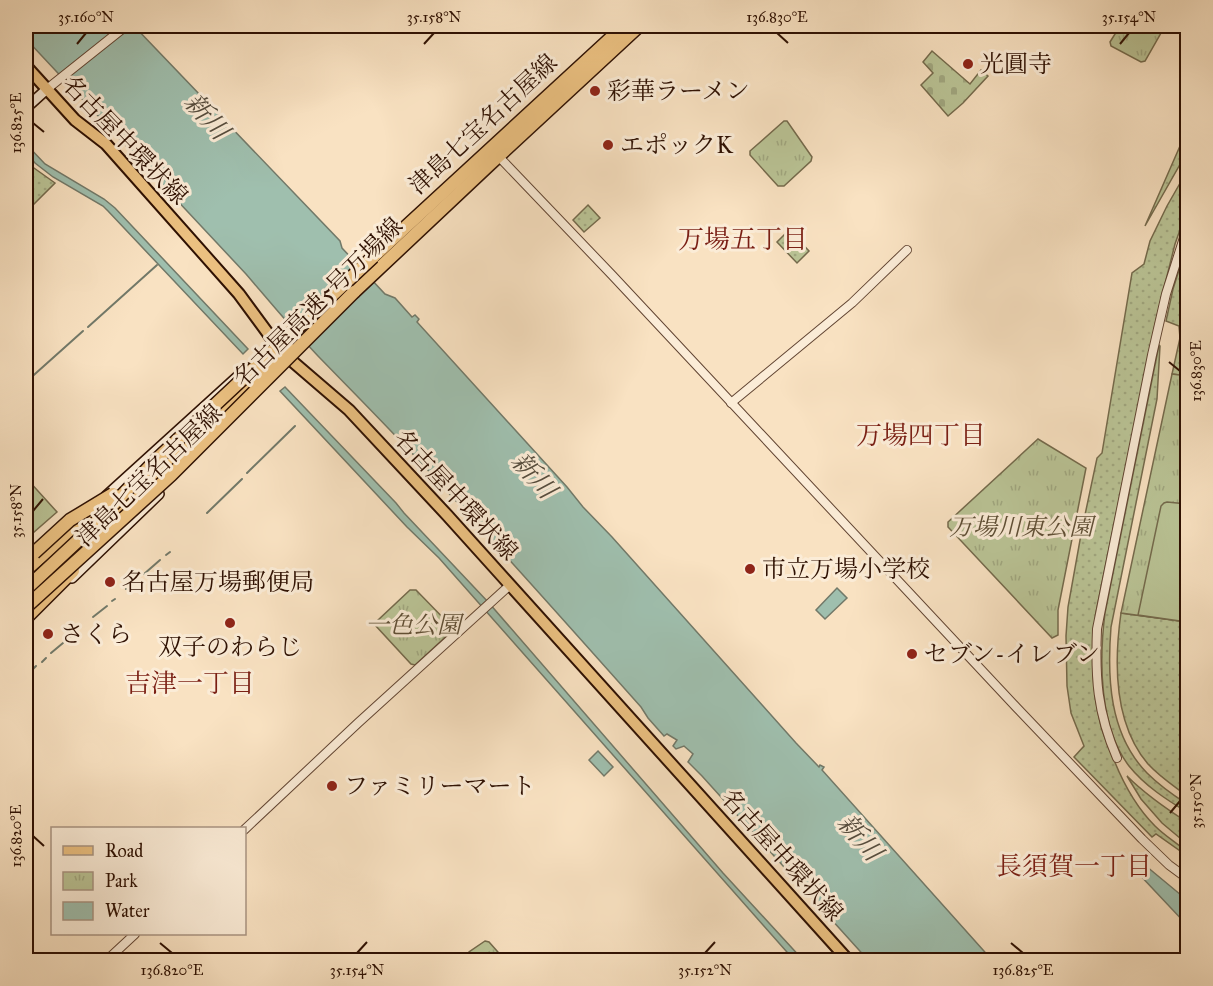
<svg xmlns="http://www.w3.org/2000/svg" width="1213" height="986" font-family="'IM FELL Great Primer','Noto Serif JP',serif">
  <defs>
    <pattern id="grass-dots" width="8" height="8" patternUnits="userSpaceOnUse" patternTransform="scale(1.5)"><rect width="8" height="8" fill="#bac496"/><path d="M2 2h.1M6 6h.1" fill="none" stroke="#a0a780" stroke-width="1.8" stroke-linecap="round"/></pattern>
    <pattern id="cemetery-stones" width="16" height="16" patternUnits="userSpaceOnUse" patternTransform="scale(1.5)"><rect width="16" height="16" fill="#bac496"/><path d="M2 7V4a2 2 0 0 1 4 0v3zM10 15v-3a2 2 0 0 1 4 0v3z" fill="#a0a780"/></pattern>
    <pattern id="park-tufts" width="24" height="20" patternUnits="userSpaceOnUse" patternTransform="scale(1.5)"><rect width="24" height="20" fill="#bac496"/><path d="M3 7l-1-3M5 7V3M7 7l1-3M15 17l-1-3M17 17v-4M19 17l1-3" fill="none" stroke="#a0a780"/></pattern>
  </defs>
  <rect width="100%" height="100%" fill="#f9e2c2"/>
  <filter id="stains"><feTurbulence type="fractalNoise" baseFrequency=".00333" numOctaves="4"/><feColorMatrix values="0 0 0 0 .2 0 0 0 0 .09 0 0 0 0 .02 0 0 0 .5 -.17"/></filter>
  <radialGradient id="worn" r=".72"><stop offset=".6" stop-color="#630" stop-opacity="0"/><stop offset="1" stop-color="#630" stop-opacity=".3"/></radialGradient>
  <g fill="url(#grass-dots)" stroke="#746a4c" stroke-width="1.5">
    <polygon points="1187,130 1187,152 1145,226"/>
    <polygon points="26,160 34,168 55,183 26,212"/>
    <path d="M1187,171v39l-12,34 -19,76 -60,292c-5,40 -5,75 5,114 3,12 9,23 13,34 10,25 22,47 41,66 10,10 22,17 32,26l-1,3 -30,-21 -4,3 -78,-80 10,-11 -13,-33 -4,-27 -1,-50 2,-29 14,-78 15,-71 5,-5 30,-180 12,-9 6,-23 17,-35z"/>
    <polygon points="588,205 600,218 584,232 573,220"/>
    <polygon points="789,230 809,251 797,263 777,242"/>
    <polygon points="1187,245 1187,376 1172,374 1180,338 1179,326 1166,321 1173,289"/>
    <path d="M1159,345l1,1 -3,53 -46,228c-4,50 -2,107 36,146 12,12 26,22 40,31v8c-20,-12 -42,-26 -58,-46 -30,-39 -30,-106 -24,-153z"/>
    <path d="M1121,613l66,9v174c-13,-10 -27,-19 -39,-32 -34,-40 -34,-102 -27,-151z"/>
    <path d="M1127,776c18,18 38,32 60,46v22l-25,-21 -21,-24z"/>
  </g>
  <polygon fill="url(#cemetery-stones)" stroke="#746a4c" stroke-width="1.5" points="932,51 970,84 981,70 988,76 963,103 948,116 921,85 933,73 923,62"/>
  <g fill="url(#park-tufts)" stroke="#746a4c" stroke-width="1.5">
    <polygon points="1120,26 1165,26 1145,61 1141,62 1111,46 1110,42"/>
    <polygon points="784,121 787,121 812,157 811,161 784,186 778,186 750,155 750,151"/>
    <polygon points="1172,374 1187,376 1187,622 1121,613"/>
    <polygon points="1038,439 1086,468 1058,610 1058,635 1052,638 948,527 948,522"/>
    <polygon points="410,590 416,590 452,627 452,631 415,665 411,664 375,625 376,622"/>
    <polygon points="485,941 489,942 505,960 472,960 469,957 469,952"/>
  </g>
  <g fill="#bac496" stroke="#746a4c" stroke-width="1.5">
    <polygon points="28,480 57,512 26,539 26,481"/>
    <polygon points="1167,502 1187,504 1187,622 1138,615 1161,506 1164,503"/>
  </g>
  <g fill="#9fbfae" stroke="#727969" stroke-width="1.5">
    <path d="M26,26h108l206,215 2,7 43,46 10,4 17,19 3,-2 4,4 -2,3 150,165 16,20 29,30 184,206 23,24 1,-2 4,2 -2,3 170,190h-124l-166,-184 -14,-14 5,-8 -9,-8 -8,3 -3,-3 4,-6 -10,-6 -3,2 -16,-18 -7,-11c-72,-81 -145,-163 -219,-243 -34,-37 -69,-72 -104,-108 -25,-26 -48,-54 -72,-82l-220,-235z"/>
    <polygon points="26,144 45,164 104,199 115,208 248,349 243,354 108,211 103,206 53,177 35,163 26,153"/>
    <polygon points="285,387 396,503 404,513 489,603 723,873 803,960 794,960 439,558 407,527 280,391"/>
    <polygon points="837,588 847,598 825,619 816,610"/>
    <polygon points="598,751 613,767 604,776 589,760"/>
    <polygon points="1146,866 1187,900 1187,924 1185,923 1138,873"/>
  </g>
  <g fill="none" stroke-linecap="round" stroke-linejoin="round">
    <g stroke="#727969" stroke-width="2">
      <polyline points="275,30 279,26"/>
      <polyline points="88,327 157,265"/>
      <polyline points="26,382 83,331"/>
      <polyline points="247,473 295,426"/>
      <polyline points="207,513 242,479"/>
      <polyline points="166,555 170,552"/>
      <polyline points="144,574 160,560"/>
      <polyline points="126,589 138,579"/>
      <polyline points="112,601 115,599"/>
      <polyline points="93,617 107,606"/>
      <polyline points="68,639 77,631"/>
      <polyline points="51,653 63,643"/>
      <polyline points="42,662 46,658"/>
      <polyline points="32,670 36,666"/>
      <polyline points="26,936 30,939"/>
      <polyline points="47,953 55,959"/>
    </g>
    <defs>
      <g id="tertiary">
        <polyline points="47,89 126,26"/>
        <polyline points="502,160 612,275 1017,708 1142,839 1169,865 1188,879"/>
        <polyline points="731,403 852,303 907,250"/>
        <path d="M1117,758c-20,-46 -22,-81 -20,-129l55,-274 14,-61 22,-69"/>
        <polyline points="244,830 358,723 510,585"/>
        <polyline points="107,960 135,934"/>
      </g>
      <g id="secondary">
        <polyline points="26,108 47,89"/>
        <polyline points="106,496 247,368"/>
        <polyline points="26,562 40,550"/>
        <polyline points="72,578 159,494"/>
      </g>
      <polyline id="primary" points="26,66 75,120 106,144 239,294 275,343 292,361 349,410 447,515 848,960"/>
      <g id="motorway">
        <polyline points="373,257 624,26"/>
        <polyline points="354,292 489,165 639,26"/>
        <polyline points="79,551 156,474 252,382"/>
        <polyline points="26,570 97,508"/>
        <polyline points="26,618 73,571"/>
      </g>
    </defs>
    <use href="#tertiary" stroke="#614432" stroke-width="10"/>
    <use href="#secondary" stroke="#2e1002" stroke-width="12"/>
    <use href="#primary" stroke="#2e1002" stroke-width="14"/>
    <use href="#motorway" stroke="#2e1002" stroke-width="15"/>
    <use href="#tertiary" stroke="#fbecd7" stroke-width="8"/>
    <use href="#secondary" stroke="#fbecd7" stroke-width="9"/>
    <use href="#primary" stroke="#ecc181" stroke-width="10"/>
    <use href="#motorway" stroke="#ecc181" stroke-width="12"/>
    <defs>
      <g id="motorway-bridge">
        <polyline points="252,382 288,348"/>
        <polyline points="34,553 70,520 113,494"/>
        <polyline points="26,589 85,534 155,461 373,257"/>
        <polyline points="26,607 171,475 354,292"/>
      </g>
    </defs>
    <use href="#motorway-bridge" stroke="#2e1002" stroke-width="15" stroke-linecap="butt"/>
    <use href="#motorway-bridge" stroke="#ecc181" stroke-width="12"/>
  </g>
  <path fill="none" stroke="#2e1002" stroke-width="2" d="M777,33l11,10M77,44l9,-11M424,44l10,-11M1120,44l9,-11M33,123l11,9M1169,362l11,9M33,511l10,-12M1170,813l10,-12M33,836l11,10M160,943l12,10M1011,943l12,10M357,953l10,-11M705,953l10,-11"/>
  <g fill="#8f2418" stroke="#fbecd7" stroke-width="2">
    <circle cx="968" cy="64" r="6"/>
    <circle cx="595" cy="91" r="6"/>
    <circle cx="608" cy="145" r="6"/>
    <circle cx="750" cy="569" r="6"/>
    <circle cx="110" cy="582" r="6"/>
    <circle cx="230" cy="623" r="6"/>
    <circle cx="48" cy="634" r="6"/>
    <circle cx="912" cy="654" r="6"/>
    <circle cx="332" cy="786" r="6"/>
  </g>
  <g text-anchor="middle" stroke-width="6" stroke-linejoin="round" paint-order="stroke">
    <g font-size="24" fill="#2e1002" stroke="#fbecd7" text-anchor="start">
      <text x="980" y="72">光圓寺</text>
      <text x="607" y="99">彩華ラーメン</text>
      <text x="620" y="153">エポックK</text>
      <text x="762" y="577">市立万場小学校</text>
      <text x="122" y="590">名古屋万場郵便局</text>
      <text x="60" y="642">さくら</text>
      <text x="230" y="655" text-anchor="middle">双子のわらじ</text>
      <text x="924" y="662">セブン-イレブン</text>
      <text x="344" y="794">ファミリーマート</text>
    </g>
    <g font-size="24" fill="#2e1002" stroke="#fbecd7">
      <text transform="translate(483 124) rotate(-43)" y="8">津島七宝名古屋線</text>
      <text transform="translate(125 140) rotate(46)" y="8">名古屋中環状線</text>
      <text transform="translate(318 302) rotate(-45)" y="8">名古屋高速5号万場線</text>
      <text transform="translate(149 475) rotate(-44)" y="8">津島七宝名古屋線</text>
      <text transform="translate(456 495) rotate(47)" y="8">名古屋中環状線</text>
      <text transform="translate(782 855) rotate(48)" y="8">名古屋中環状線</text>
    </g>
    <g font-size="24" font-style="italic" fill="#5f4f36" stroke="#fbecd7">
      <text x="1021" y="535">万場川東公園</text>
      <text x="413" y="633">一色公園</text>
    </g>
    <g font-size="26" font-style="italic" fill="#564d3e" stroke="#fbecd7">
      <text transform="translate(207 116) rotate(48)" y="9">新川</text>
      <text transform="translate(534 475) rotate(48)" y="9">新川</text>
      <text transform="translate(860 837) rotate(49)" y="9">新川</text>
    </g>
    <g font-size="26" fill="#7a1f14" stroke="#fbecd7">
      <text x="743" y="248">万場五丁目</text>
      <text x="921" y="444">万場四丁目</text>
      <text x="190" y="692">吉津一丁目</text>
      <text x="1074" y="875">長須賀一丁目</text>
    </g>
  </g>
  <rect width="1213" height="986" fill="none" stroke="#f9e2c2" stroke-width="66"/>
  <rect x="51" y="827" width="195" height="108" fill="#fbecd7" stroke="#a99482" stroke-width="1.5"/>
  <rect x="63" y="846" width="30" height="9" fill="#ecc181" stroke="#a99482" stroke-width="1.5"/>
  <text x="105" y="857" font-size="18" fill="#2e1002">Road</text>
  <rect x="63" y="872" width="30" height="18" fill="url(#park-tufts)" stroke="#a99482" stroke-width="1.5"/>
  <text x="105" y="887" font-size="18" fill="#2e1002">Park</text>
  <rect x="63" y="902" width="30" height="18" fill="#9fbfae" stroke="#a99482" stroke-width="1.5"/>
  <text x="105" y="917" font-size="18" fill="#2e1002">Water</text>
  <rect x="33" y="33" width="1147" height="920" fill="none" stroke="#2e1002" stroke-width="2"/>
  <g font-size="15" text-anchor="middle" fill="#2e1002">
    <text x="86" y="22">35.160°N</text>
    <text x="434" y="22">35.158°N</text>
    <text x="777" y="22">136.830°E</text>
    <text x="1129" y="22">35.154°N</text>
    <text transform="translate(16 123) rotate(-90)" y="5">136.825°E</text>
    <text transform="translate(1196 371) rotate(-90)" y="5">136.830°E</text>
    <text transform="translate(16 511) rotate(-90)" y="5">35.158°N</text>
    <text transform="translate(1196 801) rotate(-90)" y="5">35.150°N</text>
    <text transform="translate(16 836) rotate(-90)" y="5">136.820°E</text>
    <text x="172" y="975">136.820°E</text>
    <text x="357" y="975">35.154°N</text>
    <text x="705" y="975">35.152°N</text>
    <text x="1023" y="975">136.825°E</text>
  </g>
  <rect width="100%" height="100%" filter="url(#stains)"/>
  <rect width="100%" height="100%" fill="url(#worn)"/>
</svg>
